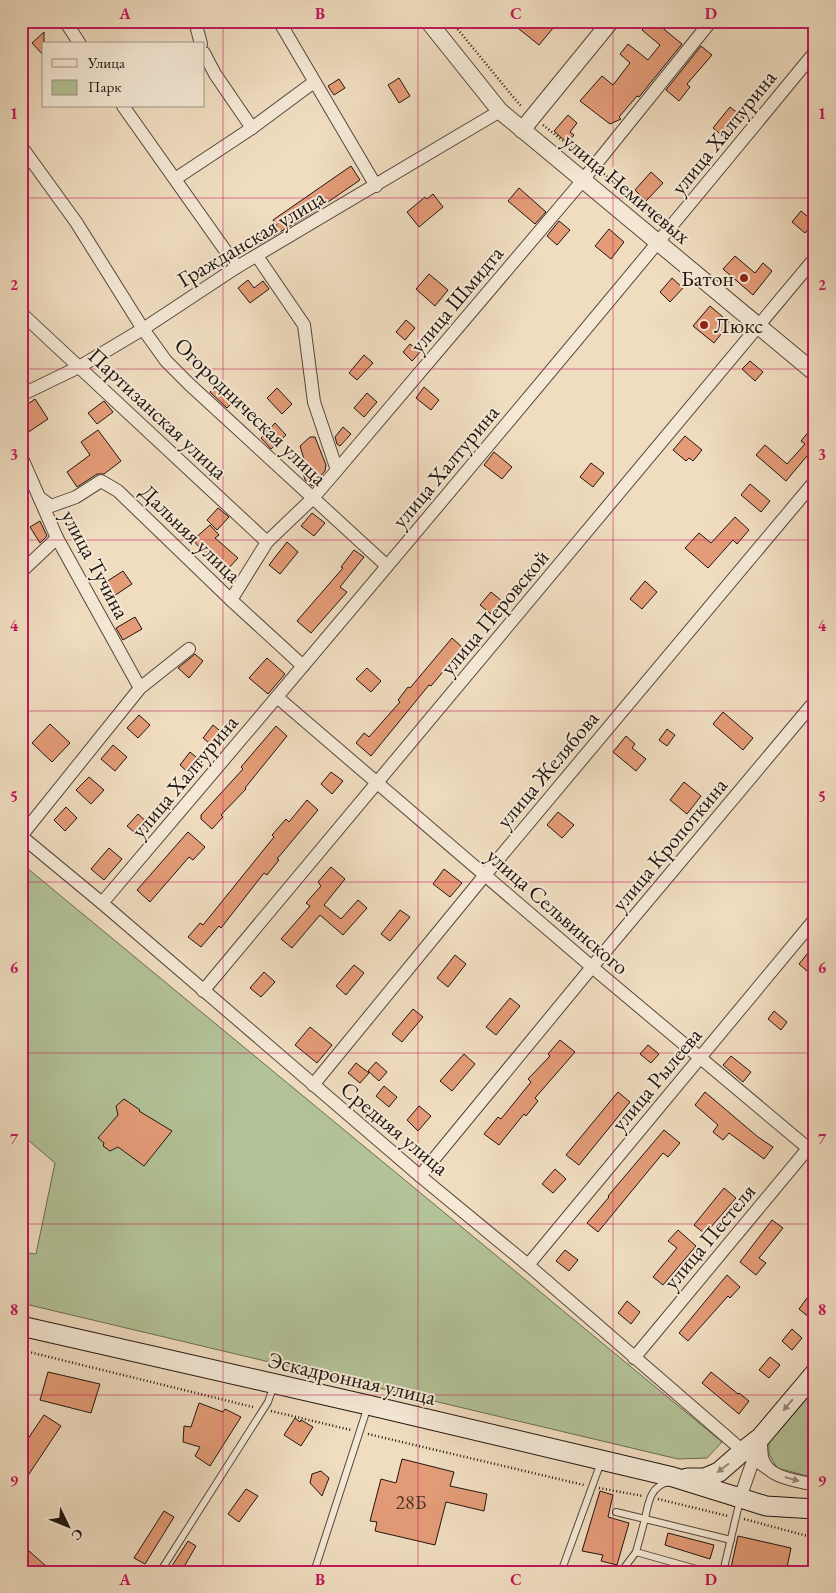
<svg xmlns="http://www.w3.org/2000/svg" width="836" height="1593" font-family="'EB Garamond',serif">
  <rect width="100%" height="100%" fill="#f0ddc0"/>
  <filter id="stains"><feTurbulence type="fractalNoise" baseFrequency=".004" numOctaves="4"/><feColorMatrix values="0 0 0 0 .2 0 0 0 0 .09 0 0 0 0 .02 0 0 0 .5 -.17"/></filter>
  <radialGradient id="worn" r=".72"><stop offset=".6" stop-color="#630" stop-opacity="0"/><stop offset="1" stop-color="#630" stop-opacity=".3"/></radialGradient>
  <g fill="#b3c297" stroke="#6a6c54">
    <polygon points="21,863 722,1442 707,1458 678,1459 21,1303 21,1252 36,1254 55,1163 21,1134"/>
    <polygon points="815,1389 815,1478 777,1468 769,1454 769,1443"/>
  </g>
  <g fill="#e49c78" stroke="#201511">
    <polygon points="509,21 559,21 539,45"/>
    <polygon points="650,21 654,21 682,44 639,97 637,96 619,117 621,119 610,124 580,101 602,76 613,85 630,63 620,54 628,44 648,60 660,45 642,30"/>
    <polygon points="44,32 44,56 32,43"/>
    <polygon points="701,46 712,55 687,84 690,87 679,101 666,90"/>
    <polygon points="399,78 410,96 399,103 388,85"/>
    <polygon points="339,79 345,88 334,95 328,86"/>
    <polygon points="730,107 744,118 726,139 713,128"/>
    <polygon points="568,115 577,123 570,132 574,135 567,143 554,131"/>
    <polygon points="351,166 360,180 312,213 258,245 255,239 277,226 273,220"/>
    <polygon points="651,172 663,183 646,201 635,190"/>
    <polygon points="519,188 546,212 535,224 508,201"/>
    <polygon points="433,194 443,207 419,227 407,212 425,197 427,199"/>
    <polygon points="801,211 814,222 805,233 792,222"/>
    <polygon points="559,221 570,230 557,245 547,236"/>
    <polygon points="609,229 624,242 611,259 595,246"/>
    <polygon points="735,256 755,273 763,263 772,271 753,295 723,269"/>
    <polygon points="429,274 448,290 435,306 416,289"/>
    <polygon points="672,278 683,288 670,302 660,292"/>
    <polygon points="248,280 254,288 263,281 269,289 250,303 238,288"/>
    <polygon points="710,306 730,323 714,343 693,326"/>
    <polygon points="406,320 415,328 405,340 396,332"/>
    <polygon points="410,344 420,352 412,361 403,352"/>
    <polygon points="364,355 373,363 357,380 349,373"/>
    <polygon points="750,361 763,372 755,381 742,369"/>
    <polygon points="424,387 439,400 431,410 416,398"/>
    <polygon points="214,388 231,404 227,408 210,392"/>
    <polygon points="277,388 292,404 282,414 267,398"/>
    <polygon points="367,393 377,402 364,417 354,408"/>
    <polygon points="35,399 48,419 24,435 21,427 21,409"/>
    <polygon points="104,401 113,412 97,424 88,413"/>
    <polygon points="275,423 286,435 271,449 261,438"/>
    <polygon points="815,424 815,452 812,450 786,481 756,455 765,445 787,464 805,444 801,441"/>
    <polygon points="343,427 351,434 340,446 337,444 335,437"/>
    <polygon points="98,430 121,461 104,474 97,474 77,487 67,472 90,455 81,442"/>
    <polygon points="685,436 702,450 693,461 689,458 686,461 673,450"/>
    <polygon points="310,437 315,437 326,465 325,471 312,486 305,480 303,473 307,469 300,446"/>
    <polygon points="494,452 512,467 502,479 484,465"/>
    <polygon points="591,463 604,473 593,487 580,477"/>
    <polygon points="750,484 770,501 761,512 741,495"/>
    <polygon points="218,508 229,517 217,530 207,520"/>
    <polygon points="312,513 325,523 314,536 301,526"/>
    <polygon points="735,517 749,530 737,544 733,540 708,568 685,548 699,533 711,543"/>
    <polygon points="40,521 47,536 40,543 30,527"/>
    <polygon points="210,525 219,535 215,538 238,558 225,572 206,555 193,540"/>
    <polygon points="287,542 298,552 280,574 269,565"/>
    <polygon points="354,550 364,557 340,587 347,592 311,633 297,621 343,568 341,567"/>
    <polygon points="123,571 132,584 114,596 106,582"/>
    <polygon points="645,581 657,592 642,609 630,599"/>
    <polygon points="491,592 502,601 491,614 480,605"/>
    <polygon points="135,617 142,629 123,640 116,628"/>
    <polygon points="452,638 463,648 431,686 429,685 371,756 356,743 364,733 369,737 400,702 398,700 408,687 410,688"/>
    <polygon points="195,654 203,661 189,678 178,668"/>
    <polygon points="267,658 285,674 268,694 249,678"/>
    <polygon points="367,668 381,681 371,692 356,679"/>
    <polygon points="723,712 753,738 743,750 713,724"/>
    <polygon points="139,715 150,725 138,738 127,728"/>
    <polygon points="50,724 70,743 52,762 32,743"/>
    <polygon points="213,725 224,734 214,747 203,738"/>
    <polygon points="276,726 287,736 245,788 246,789 221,815 223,817 212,829 201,819 201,815 243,769 241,767"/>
    <polygon points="667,729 675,735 667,746 659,740"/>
    <polygon points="626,736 635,744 632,748 646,759 636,771 613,752"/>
    <polygon points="113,745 127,757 115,771 101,759"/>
    <polygon points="190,752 202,762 191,775 180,765"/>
    <polygon points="331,772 343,781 332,794 321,784"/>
    <polygon points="89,777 104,790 91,804 76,790"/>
    <polygon points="684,782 701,796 687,814 670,800"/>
    <polygon points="307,800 318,810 277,859 279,860 267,875 264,873 221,928 219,926 201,947 188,937 200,923 203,925 274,837 272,835 286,819 289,822"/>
    <polygon points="66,807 77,818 65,831 54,820"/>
    <polygon points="558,812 574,825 562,838 547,825"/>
    <polygon points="138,814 150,825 140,837 127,826"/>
    <polygon points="188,832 205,847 193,860 189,857 150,902 137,890"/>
    <polygon points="109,848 122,859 104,880 91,869"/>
    <polygon points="331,867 345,879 324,905 341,919 358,900 367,908 343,935 320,915 292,948 281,939 310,906 306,903 321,886 318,882"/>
    <polygon points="444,869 462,883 450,897 433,884"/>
    <polygon points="400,910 410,917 390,941 381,934"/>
    <polygon points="807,954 815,960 815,978 799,964"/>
    <polygon points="455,955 466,964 448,987 437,978"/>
    <polygon points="354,965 364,973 346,995 336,986"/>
    <polygon points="264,972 275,982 261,997 250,988"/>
    <polygon points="510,998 520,1006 496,1035 486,1027"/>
    <polygon points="413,1009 423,1017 402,1042 392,1034"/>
    <polygon points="774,1011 787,1022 781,1030 768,1019"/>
    <polygon points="310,1027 332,1045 317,1063 295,1045"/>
    <polygon points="560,1040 575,1052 535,1098 538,1101 526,1116 524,1114 499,1145 484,1134 498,1117 501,1119 531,1082 528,1079 550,1056 548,1054"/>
    <polygon points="648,1045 659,1054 651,1063 640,1054"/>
    <polygon points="464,1054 475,1064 452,1091 440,1081"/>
    <polygon points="731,1056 751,1072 743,1082 723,1065"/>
    <polygon points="376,1062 387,1072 379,1081 368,1071"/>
    <polygon points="356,1063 369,1073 360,1083 348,1073"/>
    <polygon points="384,1086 397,1097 389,1107 376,1096"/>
    <polygon points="618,1092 630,1102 579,1165 566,1155"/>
    <polygon points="705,1092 758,1137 773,1147 764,1159 729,1133 723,1140 713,1132 718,1125 695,1105"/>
    <polygon points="124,1099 140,1110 139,1111 172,1131 144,1166 118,1147 110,1151 103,1146 104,1143 98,1138 118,1115 116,1106"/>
    <polygon points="419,1106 431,1116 418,1131 407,1120"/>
    <polygon points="664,1130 680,1143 668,1157 663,1153 598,1232 587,1223 609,1197 608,1196"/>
    <polygon points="555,1169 566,1179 553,1193 542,1184"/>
    <polygon points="724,1188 736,1198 705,1234 694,1225"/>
    <polygon points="772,1220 783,1228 759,1258 766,1263 756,1275 740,1262"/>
    <polygon points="678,1230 696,1246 663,1285 653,1277 677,1248 668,1241"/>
    <polygon points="565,1250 578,1260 569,1271 556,1261"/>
    <polygon points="727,1275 740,1287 730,1298 728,1296 688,1341 679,1333"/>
    <polygon points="807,1298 815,1304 815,1322 799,1309"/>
    <polygon points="627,1301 640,1312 631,1324 618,1313"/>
    <polygon points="792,1329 802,1338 792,1350 782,1341"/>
    <polygon points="770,1357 780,1365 769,1378 759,1370"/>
    <polygon points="48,1372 100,1384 91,1413 40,1400"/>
    <polygon points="711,1372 738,1394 739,1393 749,1401 739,1414 702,1383"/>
    <polygon points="199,1403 223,1412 225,1409 241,1417 210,1466 195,1456 200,1447 183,1442 184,1426 191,1427"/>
    <polygon points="44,1415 61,1426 21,1486 21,1449"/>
    <polygon points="295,1418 300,1422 301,1420 313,1427 301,1446 284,1435"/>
    <polygon points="402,1459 454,1472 450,1486 487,1494 484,1511 446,1502 435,1545 375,1531 377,1522 370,1521 381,1479 396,1483"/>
    <polygon points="321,1471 329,1478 322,1496 310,1483 312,1474"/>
    <polygon points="246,1489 258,1496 239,1522 228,1514"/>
    <polygon points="600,1491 613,1495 608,1517 629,1523 617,1565 601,1561 603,1555 582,1551"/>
    <polygon points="164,1511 174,1517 145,1564 134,1558"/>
    <polygon points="668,1533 714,1545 710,1559 665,1545"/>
    <polygon points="738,1536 791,1548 786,1572 730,1572"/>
    <polygon points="188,1541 196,1546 181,1572 168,1572"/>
    <polygon points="21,1544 46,1566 41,1572 21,1572"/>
  </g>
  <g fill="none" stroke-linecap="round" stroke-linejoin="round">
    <defs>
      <g id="service">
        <path d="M670,1482c-19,2 -22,21 -25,37l86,21"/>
        <polyline points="616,1512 645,1519 636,1552"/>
        <polyline points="160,1572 268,1402 274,1385"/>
        <polyline points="314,1572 368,1406"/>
        <polyline points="561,1572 601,1462"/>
        <polyline points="621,1572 636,1552 707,1572"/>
        <polyline points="723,1572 740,1500"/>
      </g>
      <g id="minor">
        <polyline points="65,21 80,44"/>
        <polyline points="197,21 197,29 201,44"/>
        <polyline points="279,21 376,186"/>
        <polyline points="204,53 215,74 252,128"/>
        <polyline points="123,106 237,267"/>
        <polyline points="21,146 76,222 143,329 166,361 189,384 387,566"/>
        <polyline points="175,179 252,128 314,82"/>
        <polyline points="257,256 304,325 314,402 337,470"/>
        <polyline points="21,313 267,542"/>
        <polyline points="21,395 79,367 143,329 237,267 500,111"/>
        <polyline points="21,456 57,538 140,688"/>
        <polyline points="39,497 51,506 76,497 101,481 118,491 231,600 303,666"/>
        <polyline points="21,572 57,538"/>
        <polyline points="231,600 267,542 312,499 337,470 583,180 711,21"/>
        <polyline points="277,697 592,967 815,1154"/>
        <polyline points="21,836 102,903 420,1176 528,1265 743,1451 767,1468"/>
        <polyline points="21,836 140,688 189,649"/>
        <path d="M102,903c240,-282 478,-565 713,-851"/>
        <polyline points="203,991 815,258"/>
        <polyline points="313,1085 485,875 815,481"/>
        <polyline points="420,1176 592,967 815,701"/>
        <polyline points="528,1265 815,919"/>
        <polyline points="634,1358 815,1140"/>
        <path d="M761,1437c0,7 0,14 1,20 5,22 35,23 53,28"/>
        <polyline points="740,1498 756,1452"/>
      </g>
      <g id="tertiary">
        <polyline points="428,21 500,111 815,373"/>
        <polyline points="522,130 611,21"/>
      </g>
      <g id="secondary">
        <polyline points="21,1326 368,1405 673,1477 766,1506 815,1509"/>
        <polyline points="687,1478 705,1478 719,1472 743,1451 761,1437 815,1373"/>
      </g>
    </defs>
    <use href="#service" stroke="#54473d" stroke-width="8"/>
    <use href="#minor" stroke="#54473d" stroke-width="14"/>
    <use href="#tertiary" stroke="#54473d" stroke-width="18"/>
    <use href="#secondary" stroke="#201511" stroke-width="21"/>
    <g stroke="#201511" stroke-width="2.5" stroke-dasharray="1 2.5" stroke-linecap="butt">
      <polyline points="451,21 514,98 522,107"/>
      <polyline points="543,125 586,159"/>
      <polyline points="604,174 661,221"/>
      <polyline points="21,1350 253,1407"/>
      <polyline points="271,1411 351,1430"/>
      <polyline points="368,1434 584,1485"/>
      <polyline points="599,1488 643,1496"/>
      <polyline points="658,1499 728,1516"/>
      <polyline points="744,1519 815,1538"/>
    </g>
    <use href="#service" stroke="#f5e9d6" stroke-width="6"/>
    <use href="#minor" stroke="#f5e9d6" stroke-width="12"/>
    <use href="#tertiary" stroke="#f5e9d6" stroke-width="16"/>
    <use href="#secondary" stroke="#f5e9d6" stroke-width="19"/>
  </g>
  <defs><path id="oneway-solid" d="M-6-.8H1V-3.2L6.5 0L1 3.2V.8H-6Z" transform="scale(1.25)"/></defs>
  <g fill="#958a7d">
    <use href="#oneway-solid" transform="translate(788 1405) rotate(130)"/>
    <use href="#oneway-solid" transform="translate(723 1468) rotate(143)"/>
    <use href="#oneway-solid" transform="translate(792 1479) rotate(16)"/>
  </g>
  <path fill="none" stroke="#c2185b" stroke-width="1" stroke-opacity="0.55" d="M223,21v1551M418,21v1551M613,21v1551M21,198h794M21,369h794M21,540h794M21,711h794M21,882h794M21,1053h794M21,1224h794M21,1395h794"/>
  <g fill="#8f2418" stroke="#f5e9d6" stroke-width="2">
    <circle cx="744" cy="278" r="5"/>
    <circle cx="704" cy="325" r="5"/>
  </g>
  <g text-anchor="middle" stroke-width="4" stroke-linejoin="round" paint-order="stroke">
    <g font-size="20" fill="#51372b">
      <text x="411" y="1509">28Б</text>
    </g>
    <g font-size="22" fill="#201511" stroke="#f5e9d6">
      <text transform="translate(723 132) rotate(-51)" y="8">улица Халтурина</text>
      <text transform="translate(627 188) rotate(40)" y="8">улица Немичевых</text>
      <text transform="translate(251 238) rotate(-31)" y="8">Гражданская улица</text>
      <text transform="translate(456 299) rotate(-50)" y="8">улица Шмидта</text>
      <text transform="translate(251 411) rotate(44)" y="8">Огородническая улица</text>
      <text transform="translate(158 413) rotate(43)" y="8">Партизанская улица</text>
      <text transform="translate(445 466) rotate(-50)" y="8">улица Халтурина</text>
      <text transform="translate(191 533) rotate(44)" y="8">Дальняя улица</text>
      <text transform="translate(96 564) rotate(62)" y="8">улица Тучина</text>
      <text transform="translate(494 612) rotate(-50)" y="8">улица Перовской</text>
      <text transform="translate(547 769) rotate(-50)" y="8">улица Желябова</text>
      <text transform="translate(184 776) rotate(-50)" y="8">улица Халтурина</text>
      <text transform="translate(669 844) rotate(-50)" y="8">улица Кропоткина</text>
      <text transform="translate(558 911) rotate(41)" y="8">улица Сельвинского</text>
      <text transform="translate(656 1079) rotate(-50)" y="8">улица Рылеева</text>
      <text transform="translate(395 1128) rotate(40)" y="8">Средняя улица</text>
      <text transform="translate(709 1236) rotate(-50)" y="8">улица Пестеля</text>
      <text transform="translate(352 1378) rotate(13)" y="8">Эскадронная улица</text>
    </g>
    <g font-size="22" fill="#201511" stroke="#f5e9d6" text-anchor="end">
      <text x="734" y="286">Батон</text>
      <text x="714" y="333" text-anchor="start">Люкс</text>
    </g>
  </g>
  <rect width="836" height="1593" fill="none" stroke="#f0ddc0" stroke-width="55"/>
  <rect x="42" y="42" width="162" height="65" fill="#f5e9d6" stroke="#a09487"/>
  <rect x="52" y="59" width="25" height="8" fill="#f5e9d6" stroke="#a09487"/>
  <text x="88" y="68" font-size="15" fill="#201511">Улица</text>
  <rect x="52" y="80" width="25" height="15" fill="#b3c297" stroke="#a09487"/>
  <text x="88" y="92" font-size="15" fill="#201511">Парк</text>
  <g transform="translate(68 1526) rotate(133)" stroke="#f5e9d6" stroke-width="4" paint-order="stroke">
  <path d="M0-4L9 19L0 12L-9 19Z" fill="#201511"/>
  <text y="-8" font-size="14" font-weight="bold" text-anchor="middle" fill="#201511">С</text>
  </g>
  <rect x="28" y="28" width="780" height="1538" fill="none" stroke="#c2185b" stroke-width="2"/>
  <g font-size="16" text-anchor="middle" font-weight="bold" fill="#c2185b">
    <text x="125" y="19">A</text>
    <text x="320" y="19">B</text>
    <text x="516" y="19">C</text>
    <text x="711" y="19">D</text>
    <text x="14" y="119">1</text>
    <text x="822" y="119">1</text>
    <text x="14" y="290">2</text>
    <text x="822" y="290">2</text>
    <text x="14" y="460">3</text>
    <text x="822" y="460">3</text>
    <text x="14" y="631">4</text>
    <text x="822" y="631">4</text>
    <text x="14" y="802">5</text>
    <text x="822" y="802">5</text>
    <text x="14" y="973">6</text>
    <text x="822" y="973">6</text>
    <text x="14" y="1144">7</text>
    <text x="822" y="1144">7</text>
    <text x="14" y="1315">8</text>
    <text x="822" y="1315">8</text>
    <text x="14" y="1486">9</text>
    <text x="822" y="1486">9</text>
    <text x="125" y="1585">A</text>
    <text x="320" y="1585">B</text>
    <text x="516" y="1585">C</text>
    <text x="711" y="1585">D</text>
  </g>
  <rect width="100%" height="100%" filter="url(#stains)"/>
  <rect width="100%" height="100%" fill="url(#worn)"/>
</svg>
